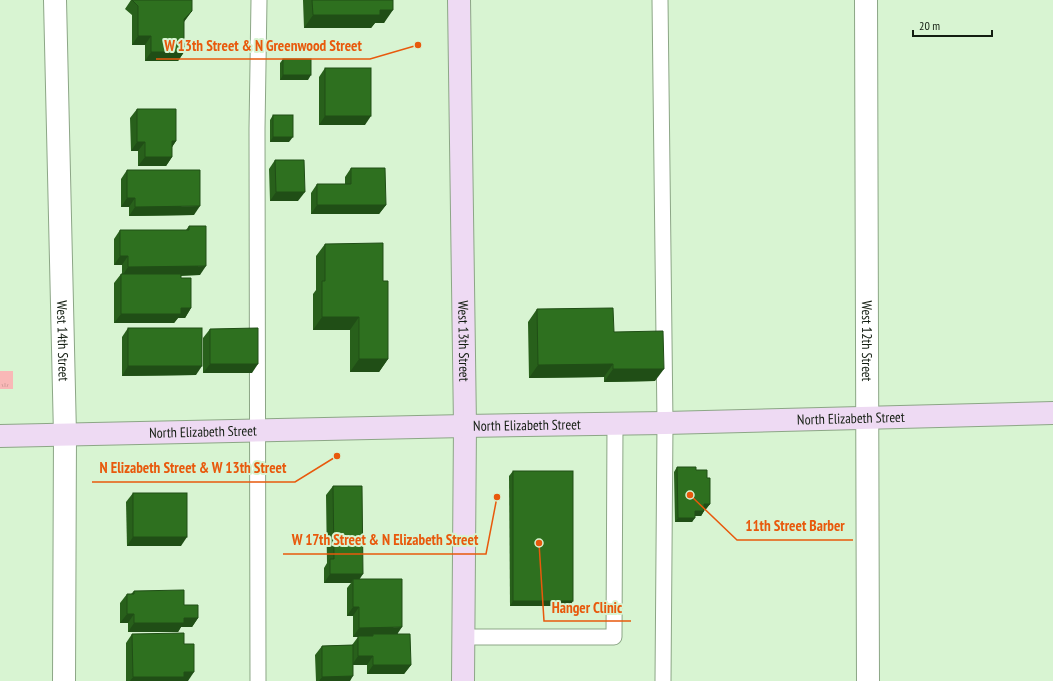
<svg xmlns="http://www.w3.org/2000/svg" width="1053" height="681" font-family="'PT Sans Narrow',sans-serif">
  <defs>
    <pattern id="grass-tufts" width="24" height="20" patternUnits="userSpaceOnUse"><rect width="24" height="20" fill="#f9b8b7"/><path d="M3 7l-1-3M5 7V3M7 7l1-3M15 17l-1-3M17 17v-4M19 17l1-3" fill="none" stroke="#d59e9c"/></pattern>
  </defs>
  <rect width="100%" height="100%" fill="#d8f4d2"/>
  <rect fill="url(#grass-tufts)" x="0" y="371" width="13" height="18"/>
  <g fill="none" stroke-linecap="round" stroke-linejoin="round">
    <defs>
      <g id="lane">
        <polyline points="660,0 665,423 663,681"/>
        <polyline points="463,637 614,637 615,425"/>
        <polyline points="258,681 257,129 259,0"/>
      </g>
      <g id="street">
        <path id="s1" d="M55,0l10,435 -1,246"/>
        <path id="s2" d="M866,0l2,681"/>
      </g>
      <g id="secondary">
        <path id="s3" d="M459,0l6,426 -2,255"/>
        <path id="s4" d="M0,436l465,-10 200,-3 388,-10"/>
      </g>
    </defs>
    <use href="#lane" stroke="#8ca686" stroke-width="17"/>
    <use href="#street" stroke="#8ca686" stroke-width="24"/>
    <use href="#secondary" stroke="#8ca686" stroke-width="24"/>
    <use href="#lane" stroke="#fff" stroke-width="15"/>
    <use href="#street" stroke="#fff" stroke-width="22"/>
    <use href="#secondary" stroke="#eedaf3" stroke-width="22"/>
  </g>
  <g fill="#28601b">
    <polygon points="131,0 192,0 192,11 184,22 184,52 178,61 145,61 145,45 132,45 132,15 125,9"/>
    <polygon points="303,0 393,0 384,23 375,23 371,28 304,28"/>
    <polygon points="283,59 308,80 280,80 280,63"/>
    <polygon points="325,68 365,125 319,125 319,77"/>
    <polygon points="137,109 176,141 172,147 172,157 166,166 138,166 138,151 131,151 130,118"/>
    <polygon points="273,115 289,142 270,142 270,120"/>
    <polygon points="275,160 298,201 270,201 269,169"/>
    <polygon points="351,168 386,205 379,214 311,214 311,193 317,184 345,184 345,177"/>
    <polygon points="127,170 194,215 129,216 129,207 121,207 121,179"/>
    <polygon points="189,226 200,275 181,276 181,278 191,308 185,318 178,318 174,323 114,323 114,283 121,274 122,274 122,265 114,265 114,239 120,230 186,230"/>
    <polygon points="325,244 383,281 388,359 379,372 350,372 350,330 313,330 313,294 316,290 316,256"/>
    <polygon points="537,309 614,332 655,381 604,382 604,377 529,378 528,322"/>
    <polygon points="128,328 196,375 122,376 122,337"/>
    <polygon points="210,329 252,373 203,373 203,338"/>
    <polygon points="677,467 696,470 707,478 710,504 706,509 704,509 704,511 701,516 695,516 692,522 675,522 674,472"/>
    <polygon points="513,471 570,606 510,606 509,476"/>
    <polygon points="333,486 359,579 398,634 411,665 404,674 367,674 367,665 353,665 350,681 316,681 315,655 322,646 352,645 358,637 353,637 353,616 347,616 347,588 351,583 324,583 324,568 327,563 326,495"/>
    <polygon points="133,493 181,546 127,546 126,502"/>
    <polygon points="134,591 184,605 198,618 192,627 181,627 178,632 128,632 128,623 120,623 120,603 127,594 131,594"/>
    <polygon points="132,634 184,644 188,681 126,681 126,643"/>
  </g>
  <g fill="#204e16">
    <polygon points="380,10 393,10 384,23 375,23 371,28 304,28 313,15"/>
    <polygon points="192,11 185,20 177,28 184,19"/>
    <polygon points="138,36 151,36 145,45 132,45"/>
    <polygon points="151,52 184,52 178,61 145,61"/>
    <polygon points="283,75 311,75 308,80 280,80"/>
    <polygon points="325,116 371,116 365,125 319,125"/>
    <polygon points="273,137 293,137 289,142 270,142"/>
    <polygon points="172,141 176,141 170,150"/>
    <polygon points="137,142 145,142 138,151 131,151"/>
    <polygon points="145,157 172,157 166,166 138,166"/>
    <polygon points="276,192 305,192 298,201 270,201"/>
    <polygon points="127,198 135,198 129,207 121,207"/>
    <polygon points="317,205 386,205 379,214 311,214"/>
    <polygon points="200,206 194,215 129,216 135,207"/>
    <polygon points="120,256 128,256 122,265 114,265"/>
    <polygon points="206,266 200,275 122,276 128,267"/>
    <polygon points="181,308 191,308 185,318 178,318 174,323 114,323 121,314"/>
    <polygon points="322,317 359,317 350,330 313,330"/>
    <polygon points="359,359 388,359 379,372 350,372"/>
    <polygon points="210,364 258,364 252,373 203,373"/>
    <polygon points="613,364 604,377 529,378 538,365"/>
    <polygon points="128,366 202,366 196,375 122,376"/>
    <polygon points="613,369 664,369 655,381 604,382"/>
    <polygon points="704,504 710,504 706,509 701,509"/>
    <polygon points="695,511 704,511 701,516 692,516"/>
    <polygon points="678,518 695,518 692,522 675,522"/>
    <polygon points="133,537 187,537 181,546 127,546"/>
    <polygon points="330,574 363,574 357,583 353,579 351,583 324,583"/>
    <polygon points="513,601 573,601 570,606 510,606"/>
    <polygon points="353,607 359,607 353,616 347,616"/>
    <polygon points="127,614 134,614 128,623 120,623"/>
    <polygon points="184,618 198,618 192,627 181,627 178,632 128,632 134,623"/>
    <polygon points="402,627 396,636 373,634 372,637 353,637 359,628"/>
    <polygon points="358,656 373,656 367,665 352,665"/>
    <polygon points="373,665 411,665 404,674 367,674"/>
    <polygon points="184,672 194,672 188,681 130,681 133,677"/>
    <polygon points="353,676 350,681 319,681 322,677"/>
  </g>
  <g fill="#2e701f" stroke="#204e16">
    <polygon points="132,0 192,0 192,11 184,19 184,52 151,52 151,36 138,36 138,6"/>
    <polygon points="312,0 393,0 393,10 380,10 380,15 313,15"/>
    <rect x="283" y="59" width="28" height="16"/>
    <rect x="325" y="68" width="46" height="48"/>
    <polygon points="137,109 176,109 176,141 172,141 172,157 145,157 145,142 137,142"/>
    <rect x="273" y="115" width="20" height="22"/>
    <polygon points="275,160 304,160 305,192 276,192"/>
    <polygon points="351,168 385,168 386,205 317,205 317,184 351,184"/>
    <polygon points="127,170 200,170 200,206 135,207 135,198 127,198"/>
    <polygon points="189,226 206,226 206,266 128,267 128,256 120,256 120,230 189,230"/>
    <polygon points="383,243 383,281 388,281 388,359 359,359 359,317 322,317 322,281 325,281 325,244"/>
    <polygon points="121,274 181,274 181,278 191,278 191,308 181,308 181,314 121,314"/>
    <polygon points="613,308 614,332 663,331 664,369 613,369 613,364 538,365 537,309"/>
    <rect x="128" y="328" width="74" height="38"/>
    <polygon points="258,328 258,364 210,364 210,329"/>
    <polygon points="677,467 696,467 696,470 707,470 707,478 710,478 710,504 704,504 704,511 695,511 695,518 678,518"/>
    <rect x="513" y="471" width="60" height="130"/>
    <polygon points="333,486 362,486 363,574 330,574 330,559 334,559"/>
    <rect x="133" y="493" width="54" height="44"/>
    <polygon points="353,579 402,579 402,627 359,628 359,607 353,607"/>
    <polygon points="184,590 184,605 198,605 198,618 184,618 184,623 134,623 134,614 127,614 127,594 134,594 134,591"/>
    <polygon points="184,633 184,644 194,644 194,672 184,672 184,677 133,677 132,634"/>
    <polygon points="373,634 410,634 411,665 373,665 373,656 358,656 358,636 373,636"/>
    <polygon points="353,645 353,676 322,677 322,646"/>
  </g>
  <g text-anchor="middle" stroke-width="4" stroke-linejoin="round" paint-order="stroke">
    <g font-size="14" fill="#131d11" stroke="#d8f4d2">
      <text dy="5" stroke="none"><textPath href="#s1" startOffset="341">West 14th Street</textPath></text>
      <text dy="5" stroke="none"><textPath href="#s3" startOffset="341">West 13th Street</textPath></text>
      <text dy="5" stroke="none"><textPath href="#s2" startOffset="341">West 12th Street</textPath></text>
      <text dy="5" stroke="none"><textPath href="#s4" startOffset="851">North Elizabeth Street</textPath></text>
      <text dy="5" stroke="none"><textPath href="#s4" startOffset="527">North Elizabeth Street</textPath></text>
      <text dy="5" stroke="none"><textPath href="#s4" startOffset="203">North Elizabeth Street</textPath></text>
    </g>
  </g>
  <path fill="none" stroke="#e8590c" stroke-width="1.5" d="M418 45L370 59H156M337 456L295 482H92M690 495L737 540H853M497 497L486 554H283M539 543L544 621H631"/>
  <g fill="#e8590c" stroke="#d8f4d2" stroke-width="1.5">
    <circle cx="418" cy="45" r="4"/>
    <circle cx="337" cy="456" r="4"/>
    <circle cx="690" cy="495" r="4"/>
    <circle cx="497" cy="497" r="4"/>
    <circle cx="539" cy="543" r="4"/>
  </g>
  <g font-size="15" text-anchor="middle" font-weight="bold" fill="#e8590c" stroke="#d8f4d2" stroke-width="4" stroke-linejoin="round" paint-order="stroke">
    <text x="263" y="51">W 13th Street &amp; N Greenwood Street</text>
    <text x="193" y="473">N Elizabeth Street &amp; W 13th Street</text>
    <text x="795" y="531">11th Street Barber</text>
    <text x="385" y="545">W 17th Street &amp; N Elizabeth Street</text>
    <text x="587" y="613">Hanger Clinic</text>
  </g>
  <path d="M913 30v6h79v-6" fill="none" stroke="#131d11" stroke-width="2"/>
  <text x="919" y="30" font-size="12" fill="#131d11" stroke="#d8f4d2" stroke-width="3" paint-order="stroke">20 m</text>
</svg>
